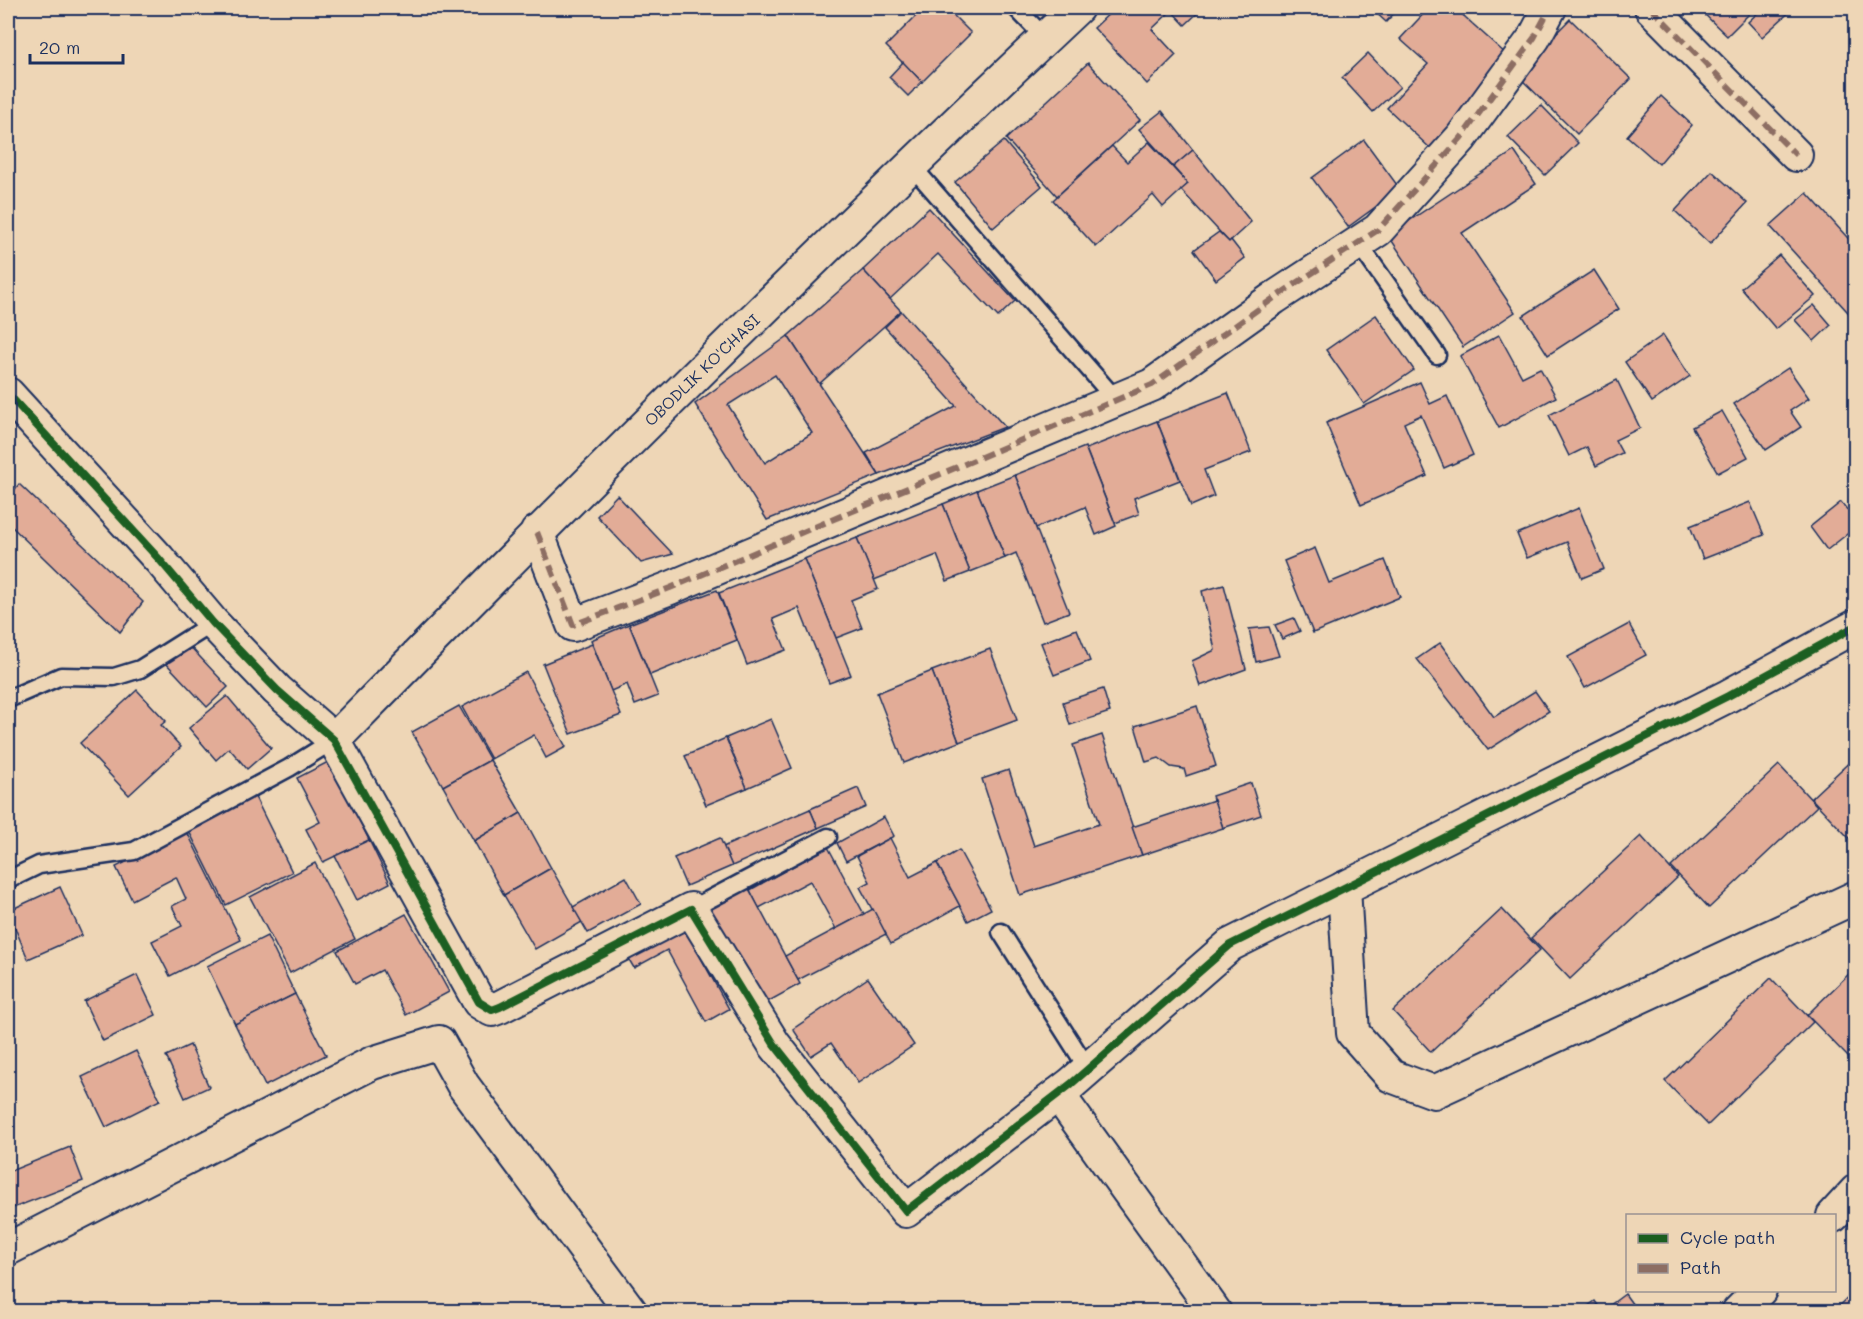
<svg xmlns="http://www.w3.org/2000/svg" width="1863" height="1319" font-family="Mali,sans-serif">
  <rect width="100%" height="100%" fill="#eed6b6"/>
  <filter id="ink" filterUnits="userSpaceOnUse"><feTurbulence type="fractalNoise" baseFrequency=".0167" numOctaves="2"/><feDisplacementMap in="SourceGraphic" scale="12" xChannelSelector="R" yChannelSelector="G"/><feConvolveMatrix kernelMatrix="1 2 1 2 8 2 1 2 1" color-interpolation-filters="sRGB"/></filter>
  <g filter="url(#ink)">
    <g fill="#e2ac97" stroke="#1b2f5e" stroke-width="1.5" fill-rule="evenodd">
      <polygon points="924,8 946,8 971,33 922,82 886,46"/>
      <polygon points="1115,8 1169,8 1172,10 1152,29 1176,55 1147,84 1094,28"/>
      <polygon points="1169,8 1203,8 1185,25"/>
      <polygon points="1375,8 1399,8 1386,22 1373,10"/>
      <polygon points="1429,8 1455,8 1507,55 1479,86 1484,91 1431,149 1387,108 1428,64 1400,39"/>
      <polygon points="1698,8 1755,8 1727,36"/>
      <polygon points="1763,8 1794,8 1762,37 1748,22"/>
      <polygon points="1570,19 1631,79 1577,134 1516,74"/>
      <polygon points="1368,53 1400,87 1373,112 1342,78"/>
      <polygon points="903,62 922,82 908,96 889,77"/>
      <polygon points="1088,63 1140,120 1057,196 1006,139"/>
      <polygon points="1661,96 1692,125 1659,164 1627,136"/>
      <polygon points="1541,105 1578,143 1545,175 1508,137"/>
      <polygon points="1162,111 1193,150 1173,167 1139,129"/>
      <polygon points="1364,140 1400,189 1348,227 1312,178"/>
      <polygon points="1004,141 1042,186 993,228 955,182"/>
      <polygon points="1149,142 1188,184 1163,207 1153,195 1096,247 1053,200 1112,146 1127,162"/>
      <polygon points="1193,150 1251,222 1229,242 1181,190 1188,184 1173,167"/>
      <polygon points="1514,151 1536,184 1462,233 1515,312 1463,347 1388,235"/>
      <polygon points="1712,171 1747,203 1710,244 1675,211"/>
      <polygon points="1807,193 1856,247 1856,321 1770,226"/>
      <polygon points="929,208 1015,301 998,317 938,254 890,299 863,270"/>
      <polygon points="1219,232 1229,242 1231,240 1245,258 1216,280 1194,250"/>
      <polygon points="1779,255 1815,296 1776,329 1741,288"/>
      <polygon points="863,270 901,311 819,384 788,336"/>
      <polygon points="1594,270 1619,309 1548,355 1523,316"/>
      <polygon points="1814,305 1831,325 1814,341 1795,320"/>
      <polygon points="901,311 1005,427 879,475 866,453 956,406 885,327"/>
      <polygon points="1376,315 1414,370 1364,404 1326,350"/>
      <polygon points="1499,335 1522,377 1540,368 1556,397 1499,428 1460,356"/>
      <polygon points="1663,335 1690,376 1652,402 1625,362"/>
      <path d="M788,336l91,139 -112,45 -72,-116zM775,375l37,58 -47,30 -37,-58z"/>
      <polygon points="1788,368 1809,398 1790,411 1801,427 1766,450 1734,404"/>
      <polygon points="1617,380 1640,428 1615,440 1622,453 1596,466 1587,447 1569,456 1549,415"/>
      <polygon points="1420,382 1430,404 1447,396 1473,455 1444,468 1421,415 1404,423 1427,476 1361,505 1326,423"/>
      <polygon points="1228,393 1251,452 1204,470 1214,496 1191,506 1157,421"/>
      <polygon points="1722,411 1748,457 1718,473 1692,427"/>
      <polygon points="1157,421 1180,480 1134,498 1139,514 1115,523 1086,449"/>
      <polygon points="1085,447 1116,526 1096,535 1085,507 1036,528 1015,475"/>
      <polygon points="1015,475 1069,612 1043,622 1016,553 1005,558 977,490"/>
      <polygon points="19,484 143,602 120,632 8,523 8,498"/>
      <polygon points="977,490 1005,558 970,572 943,504"/>
      <polygon points="617,495 673,554 641,563 597,516"/>
      <polygon points="1750,502 1764,535 1703,559 1690,526"/>
      <polygon points="1841,502 1856,521 1856,527 1827,550 1810,527"/>
      <polygon points="943,504 970,572 947,581 937,555 874,580 857,538"/>
      <polygon points="1579,508 1604,569 1582,578 1567,542 1527,558 1517,534"/>
      <polygon points="857,538 878,589 851,600 862,628 836,638 804,559"/>
      <polygon points="1315,548 1329,583 1385,560 1400,597 1313,633 1284,561"/>
      <polygon points="804,559 851,675 829,683 799,608 773,619 786,650 747,665 719,593"/>
      <polygon points="1224,585 1246,669 1200,686 1192,661 1215,650 1202,591"/>
      <polygon points="717,590 737,640 650,675 629,624"/>
      <polygon points="1294,618 1300,631 1282,639 1275,625"/>
      <polygon points="629,624 658,696 635,705 627,684 611,691 591,640"/>
      <polygon points="1629,624 1646,655 1585,688 1568,657"/>
      <polygon points="1269,627 1279,656 1256,662 1249,629"/>
      <polygon points="1077,629 1090,661 1054,675 1041,643"/>
      <polygon points="185,641 228,687 207,707 164,661"/>
      <polygon points="1440,643 1494,717 1535,691 1549,711 1488,750 1417,659"/>
      <polygon points="592,644 621,715 571,734 543,664"/>
      <polygon points="990,649 1017,720 959,742 932,671"/>
      <polygon points="932,671 959,742 904,763 877,693"/>
      <polygon points="526,672 566,747 546,758 534,735 491,759 462,707"/>
      <polygon points="1103,689 1110,712 1070,725 1063,702"/>
      <polygon points="137,690 166,721 161,725 181,747 129,795 80,743"/>
      <polygon points="227,696 271,748 247,769 229,748 216,760 189,728"/>
      <polygon points="459,706 490,760 443,786 412,732"/>
      <polygon points="1197,706 1216,766 1186,776 1184,769 1171,767 1159,758 1146,762 1135,726"/>
      <polygon points="771,719 792,768 747,788 726,738"/>
      <polygon points="1102,735 1142,855 1020,895 982,779 1009,770 1034,846 1099,824 1073,745"/>
      <polygon points="726,738 747,788 706,805 685,756"/>
      <polygon points="1856,756 1856,832 1849,838 1811,798"/>
      <polygon points="490,760 521,813 474,841 443,786"/>
      <polygon points="330,761 369,840 323,862 306,829 320,822 297,778"/>
      <polygon points="1779,765 1817,806 1709,908 1671,867"/>
      <polygon points="1251,783 1261,815 1223,828 1212,796"/>
      <polygon points="858,788 866,807 818,828 810,809"/>
      <polygon points="254,795 292,872 226,905 188,829"/>
      <polygon points="1214,800 1223,828 1142,855 1132,827"/>
      <polygon points="810,809 818,828 732,866 723,847"/>
      <polygon points="521,813 551,868 504,895 474,841"/>
      <polygon points="884,817 894,836 846,861 837,843"/>
      <polygon points="187,832 241,940 170,976 152,941 182,926 172,906 186,899 176,877 132,900 116,867"/>
      <polygon points="1641,836 1678,877 1570,979 1531,938"/>
      <polygon points="720,838 732,866 686,886 674,858"/>
      <polygon points="890,838 910,877 937,863 960,906 891,944 860,887 870,882 857,856"/>
      <polygon points="369,840 390,883 357,900 335,856"/>
      <polygon points="828,847 864,914 836,929 810,881 759,908 750,890"/>
      <polygon points="959,850 991,909 968,921 937,863"/>
      <polygon points="315,863 355,939 290,973 250,897"/>
      <polygon points="551,868 582,922 535,949 504,895"/>
      <polygon points="626,877 641,904 588,933 573,907"/>
      <polygon points="60,887 82,935 28,959 8,911"/>
      <polygon points="748,887 800,984 760,1006 708,909"/>
      <polygon points="873,909 886,934 798,980 785,956"/>
      <polygon points="1502,909 1540,950 1431,1052 1393,1011"/>
      <polygon points="406,914 449,992 406,1015 382,970 355,984 337,951"/>
      <polygon points="680,920 729,1009 706,1022 667,950 634,968 624,951"/>
      <polygon points="267,936 295,994 235,1024 207,966"/>
      <polygon points="1856,967 1856,1052 1849,1058 1807,1015"/>
      <polygon points="137,975 156,1015 103,1041 84,1001"/>
      <polygon points="868,978 914,1045 858,1083 831,1043 811,1056 793,1029"/>
      <polygon points="1771,978 1813,1022 1708,1125 1665,1081"/>
      <polygon points="295,994 326,1055 265,1086 235,1024"/>
      <polygon points="190,1045 209,1087 185,1098 166,1056"/>
      <polygon points="136,1051 160,1100 106,1127 82,1077"/>
      <polygon points="70,1147 83,1181 8,1210 8,1172"/>
      <polygon points="1853,1293 1856,1296 1856,1312 1833,1312"/>
      <polygon points="1625,1294 1638,1312 1581,1311 1595,1301 1602,1311"/>
    </g>
    <g fill="none" stroke-linecap="round" stroke-linejoin="round">
      <defs>
        <g id="lane">
          <polyline points="1016,8 1045,38"/>
          <polyline points="911,165 1116,400"/>
          <polyline points="1358,243 1437,355"/>
          <polyline points="8,699 61,676 114,677 140,669 213,623"/>
          <polyline points="8,880 39,865 134,851 289,768 334,740"/>
          <polyline points="691,909 828,837"/>
          <polyline points="1001,932 1088,1069"/>
        </g>
        <g id="street">
          <polyline points="1651,8 1796,155"/>
          <polyline points="8,394 159,559 213,623 277,690 334,740 479,1002 492,1010 500,1007 691,909 774,1044 906,1211 1071,1084 1230,945 1728,696 1856,626"/>
          <polyline points="537,532 573,625 670,588 1152,385 1274,298 1378,230 1461,138 1534,38 1550,8"/>
          <path d="M334,740c243,-249 490,-494 743,-732"/>
          <polyline points="1344,888 1353,1033 1391,1076 1434,1092 1856,897"/>
          <polyline points="1058,1094 1215,1312"/>
          <polyline points="1833,1216 1856,1191"/>
          <polyline points="8,1249 372,1063 439,1042 463,1085 631,1312"/>
          <polyline points="1738,1312 1760,1290"/>
        </g>
      </defs>
      <use href="#lane" stroke="#1b2f5e" stroke-width="21"/>
      <use href="#street" stroke="#1b2f5e" stroke-width="36"/>
      <use href="#lane" stroke="#eed6b6" stroke-width="16"/>
      <use href="#street" stroke="#eed6b6" stroke-width="32"/>
      <g stroke="#8d6e63" stroke-width="6" stroke-dasharray="12 6" stroke-linecap="butt">
        <polyline points="1651,8 1796,155"/>
        <polyline points="537,532 573,625 670,588 1152,385 1274,298 1378,230 1461,138 1534,38 1550,8"/>
      </g>
      <defs>
        <polyline id="cycleway" points="8,394 159,559 213,623 277,690 334,740 479,1002 492,1010 500,1007 691,909 774,1044 906,1211 1071,1084 1230,945 1728,696 1856,626"/>
      </defs>
      <use href="#cycleway" stroke="#eed6b6" stroke-width="11"/>
      <use href="#cycleway" stroke="#1b5e20" stroke-width="8"/>
    </g>
  </g>
  <g text-anchor="middle" stroke-width="6" stroke-linejoin="round" paint-order="stroke">
    <g font-size="16" fill="#1b2f5e" stroke="#eed6b6">
      <text transform="translate(702 370) rotate(-44)" y="6">OBODLIK KO'CHASI</text>
    </g>
  </g>
  <rect width="1863" height="1319" fill="none" stroke="#eed6b6" stroke-width="30"/>
  <rect x="15" y="15" width="1833" height="1289" fill="none" stroke="#1b2f5e" stroke-width="2" filter="url(#ink)"/>
  <rect x="1626" y="1214" width="210" height="78" fill="#eed6b6" stroke="#9a9393" stroke-width="1.5"/>
  <rect x="1638" y="1234" width="30" height="9" fill="#1b5e20" stroke="#9a9393" stroke-width="1.5"/>
  <text x="1680" y="1244" font-size="18" fill="#1b2f5e">Cycle path</text>
  <rect x="1638" y="1264" width="30" height="9" fill="#8d6e63" stroke="#9a9393" stroke-width="1.5"/>
  <text x="1680" y="1274" font-size="18" fill="#1b2f5e">Path</text>
  <path d="M30 54v9h93v-9" fill="none" stroke="#1b2f5e" stroke-width="3"/>
  <text x="39" y="54" font-size="18" fill="#1b2f5e" stroke="#eed6b6" stroke-width="4.5" paint-order="stroke">20 m</text>
</svg>
